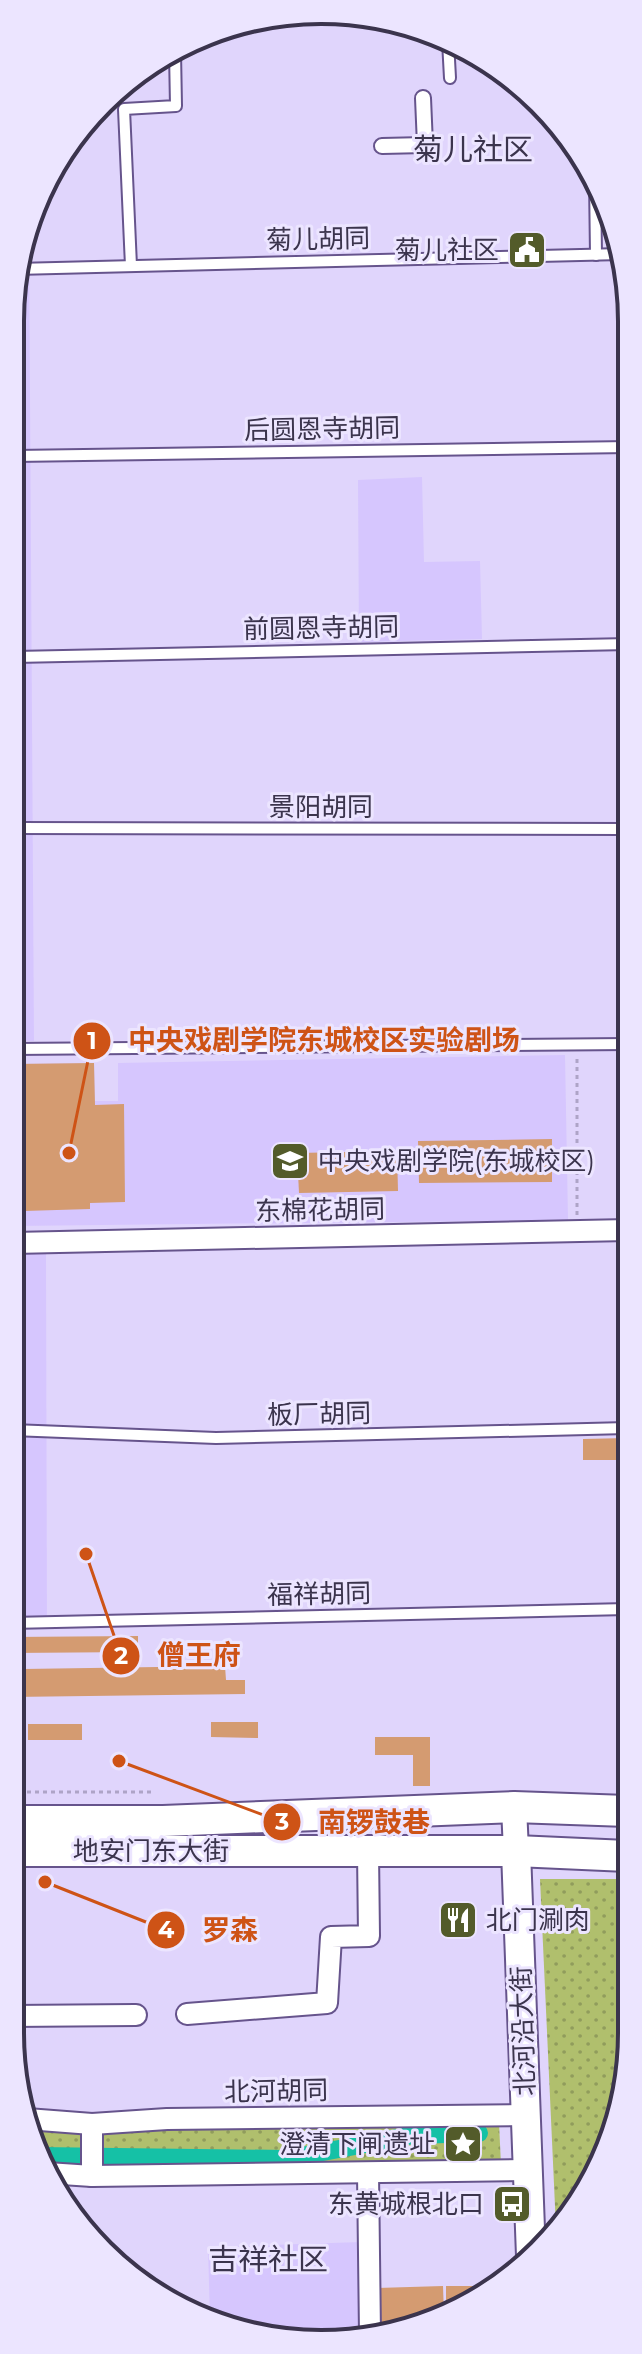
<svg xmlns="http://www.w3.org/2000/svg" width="642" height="2354" font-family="Montserrat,'Noto Sans SC',sans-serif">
  <defs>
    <pattern id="park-dots" width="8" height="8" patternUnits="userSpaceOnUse" patternTransform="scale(2)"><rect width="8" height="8" fill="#b0bf6d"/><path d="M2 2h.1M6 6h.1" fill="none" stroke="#909c5c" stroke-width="1.8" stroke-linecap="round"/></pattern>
  </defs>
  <rect width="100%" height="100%" fill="#e0d5fc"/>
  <g fill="#d6c6fe">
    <polygon points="29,228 34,1041 13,1041 16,261"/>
    <polygon points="422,477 424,562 480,561 482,639 359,642 358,480"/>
    <polygon points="565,1055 568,1220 13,1226 13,1064 94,1063 95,1101 118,1101 118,1063"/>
    <polygon points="13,1253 46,1253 47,1629 11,1629"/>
    <polygon points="362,2242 364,2335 300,2343 210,2319 208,2247"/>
  </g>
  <g fill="url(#park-dots)">
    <polygon points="540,1879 620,1879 624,1890 626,2093 590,2189 556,2228"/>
    <polygon points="499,2123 501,2165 44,2169 34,2152 29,2129"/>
  </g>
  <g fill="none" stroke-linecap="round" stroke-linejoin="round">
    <polyline stroke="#15c1a6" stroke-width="18" points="37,2156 286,2159 413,2135 479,2133"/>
  </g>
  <g fill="#d49b71">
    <polygon points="94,1063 95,1105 124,1104 125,1202 90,1203 90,1209 24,1211 24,1204 13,1204 13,1064"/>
    <polygon points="552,1139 552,1182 419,1183 418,1141"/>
    <polygon points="397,1151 398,1191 299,1193 297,1153"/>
    <polygon points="627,1438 627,1460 583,1460 583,1439"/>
    <polygon points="138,1636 138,1652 11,1653 11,1637"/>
    <polygon points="225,1666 226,1680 245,1680 245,1694 11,1697 11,1680 23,1680 23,1669"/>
    <polygon points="211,1722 258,1722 258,1738 211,1737"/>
    <rect x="28" y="1724" width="54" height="16"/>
    <polygon points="375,1737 430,1737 430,1786 413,1786 413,1755 375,1755"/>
    <polygon points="443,2286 444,2315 423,2326 378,2327 377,2288"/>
    <polygon points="446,2286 481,2286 481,2295 446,2314"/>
  </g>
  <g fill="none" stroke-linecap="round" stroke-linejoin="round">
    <defs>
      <g id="service">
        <polyline points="448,41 450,78"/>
        <polyline points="595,180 596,255"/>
        <polyline points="131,266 124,109 176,106 175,52"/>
        <polyline points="16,269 622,254"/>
        <polyline points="15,456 629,447"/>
        <polyline points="15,657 629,644"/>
        <polyline points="14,828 628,829"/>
        <polyline points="13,1049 628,1044"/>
        <polyline points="12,1430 216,1438 627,1428"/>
        <polyline points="11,1623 627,1609"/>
      </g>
      <polyline id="pedestrian" points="382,146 425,145 423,98"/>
      <g id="minor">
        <polyline points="13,1243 628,1230"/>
        <polyline points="187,2014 327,2003 331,1937 369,1936 368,1852"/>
        <polyline points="10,2016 136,2015"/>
        <polyline points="27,2119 92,2124 167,2119 526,2115"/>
        <polyline points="92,2124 92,2176"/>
        <polyline points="47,2173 92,2176 528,2170"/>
        <polyline points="368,2173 370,2334"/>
      </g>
      <polyline id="tertiary" points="514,1807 516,1851"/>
      <polyline id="secondary" points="516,1851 531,2256"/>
      <g id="primary">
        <polyline points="11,1821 163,1821 514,1807 627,1811"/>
        <polyline points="11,1851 516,1851 627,1856"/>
      </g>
    </defs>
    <use href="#service" stroke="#66548c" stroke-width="14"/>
    <use href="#pedestrian" stroke="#66548c" stroke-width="18"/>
    <use href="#minor" stroke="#66548c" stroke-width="24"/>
    <use href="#tertiary" stroke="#66548c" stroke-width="28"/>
    <use href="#secondary" stroke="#66548c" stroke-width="32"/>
    <use href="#primary" stroke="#66548c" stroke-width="34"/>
    <g stroke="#aea4c7" stroke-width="3" stroke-dasharray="4 4" stroke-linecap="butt">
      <polyline points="577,1059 577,1215"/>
      <polyline points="11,1792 155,1792"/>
    </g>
    <use href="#service" stroke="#fff" stroke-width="10"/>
    <use href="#pedestrian" stroke="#fff" stroke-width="14"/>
    <use href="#minor" stroke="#fff" stroke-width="20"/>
    <use href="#tertiary" stroke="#fff" stroke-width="24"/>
    <use href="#secondary" stroke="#fff" stroke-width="28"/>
    <use href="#primary" stroke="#fff" stroke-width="30"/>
  </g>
  <defs>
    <symbol id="civic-square" viewBox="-11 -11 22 22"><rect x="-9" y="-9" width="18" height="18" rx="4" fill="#535b2a" stroke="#ece5ff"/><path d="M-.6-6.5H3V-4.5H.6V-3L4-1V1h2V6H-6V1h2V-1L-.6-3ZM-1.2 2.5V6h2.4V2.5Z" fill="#fff"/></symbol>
    <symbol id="university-square" viewBox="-11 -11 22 22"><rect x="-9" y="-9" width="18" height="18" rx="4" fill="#535b2a" stroke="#ece5ff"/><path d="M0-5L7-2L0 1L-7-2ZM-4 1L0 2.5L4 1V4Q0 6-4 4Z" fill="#fff"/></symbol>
    <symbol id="restaurant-square" viewBox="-11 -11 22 22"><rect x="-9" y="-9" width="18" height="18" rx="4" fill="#535b2a" stroke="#ece5ff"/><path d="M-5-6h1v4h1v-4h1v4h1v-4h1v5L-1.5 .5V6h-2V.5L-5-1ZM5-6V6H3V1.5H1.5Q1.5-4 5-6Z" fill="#fff"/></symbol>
    <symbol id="sight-square" viewBox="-11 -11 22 22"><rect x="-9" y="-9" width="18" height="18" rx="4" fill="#535b2a" stroke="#ece5ff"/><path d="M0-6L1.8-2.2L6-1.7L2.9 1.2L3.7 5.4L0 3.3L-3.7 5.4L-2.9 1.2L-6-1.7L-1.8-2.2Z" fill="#fff"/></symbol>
    <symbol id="bus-square" viewBox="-11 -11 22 22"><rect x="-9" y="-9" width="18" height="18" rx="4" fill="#535b2a" stroke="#ece5ff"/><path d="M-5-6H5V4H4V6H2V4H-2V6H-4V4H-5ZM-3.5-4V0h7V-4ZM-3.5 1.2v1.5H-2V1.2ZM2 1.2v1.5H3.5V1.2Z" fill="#fff"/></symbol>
  </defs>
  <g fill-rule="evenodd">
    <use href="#civic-square" x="505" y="228" width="44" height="44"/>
    <use href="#university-square" x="268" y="1139" width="44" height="44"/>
    <use href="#restaurant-square" x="436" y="1898" width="44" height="44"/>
    <use href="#sight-square" x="441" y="2122" width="44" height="44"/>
    <use href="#bus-square" x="490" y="2182" width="44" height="44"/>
  </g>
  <g text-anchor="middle" stroke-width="6" stroke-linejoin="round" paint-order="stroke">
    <g font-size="26" fill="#3b344d" stroke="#ece5ff">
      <text transform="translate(318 239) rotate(-1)" y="9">菊儿胡同</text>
      <text transform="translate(322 429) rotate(-1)" y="9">后圆恩寺胡同</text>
      <text transform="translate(321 628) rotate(-1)" y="9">前圆恩寺胡同</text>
      <text x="321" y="816">景阳胡同</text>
      <text transform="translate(320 1210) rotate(-1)" y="9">东棉花胡同</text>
      <text transform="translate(319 1414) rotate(-1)" y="9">板厂胡同</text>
      <text transform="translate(319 1594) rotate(-1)" y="9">福祥胡同</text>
      <text x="151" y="1860">地安门东大街</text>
      <text transform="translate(523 2031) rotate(-92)" y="9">北河沿大街</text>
      <text transform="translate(276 2091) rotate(-1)" y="9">北河胡同</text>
    </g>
    <g font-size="26" fill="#3b344d" stroke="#ece5ff" text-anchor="end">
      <text x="499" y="259">菊儿社区</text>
      <text x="318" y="1170" text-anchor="start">中央戏剧学院(东城校区)</text>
      <text x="486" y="1929" text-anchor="start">北门涮肉</text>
      <text x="435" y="2153">澄清下闸遗址</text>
      <text x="484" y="2213">东黄城根北口</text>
    </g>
    <g font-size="30" fill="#3b344d" stroke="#ece5ff">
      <text x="473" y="160">菊儿社区</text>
      <text x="268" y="2270">吉祥社区</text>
    </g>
  </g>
  <path d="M0 0H642V2354H0ZM321 24H321A297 297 0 0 1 618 321V2033A297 297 0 0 1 321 2330H321A297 297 0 0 1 24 2033V321A297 297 0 0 1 321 24Z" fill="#ece5ff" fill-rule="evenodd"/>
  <path fill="none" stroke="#3b344d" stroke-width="4" d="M321 24H321A297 297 0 0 1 618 321V2033A297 297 0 0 1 321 2330H321A297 297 0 0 1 24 2033V321A297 297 0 0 1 321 24Z"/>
  <path fill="none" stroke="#ce5316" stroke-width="3" d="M69 1153L92 1041M86 1554L121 1656M119 1761L282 1822M45 1882L166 1930"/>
  <g fill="#ce5316" stroke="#ece5ff" stroke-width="3">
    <circle cx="69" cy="1153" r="8"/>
    <circle cx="86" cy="1554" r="8"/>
    <circle cx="119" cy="1761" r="8"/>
    <circle cx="45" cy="1882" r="8"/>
    <circle cx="92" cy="1041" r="20"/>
    <circle cx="121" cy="1656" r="20"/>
    <circle cx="282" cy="1822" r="20"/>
    <circle cx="166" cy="1930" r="20"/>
  </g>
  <g font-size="24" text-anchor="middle" font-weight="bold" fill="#fff">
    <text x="92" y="1049">1</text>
    <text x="121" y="1664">2</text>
    <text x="282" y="1830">3</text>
    <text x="166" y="1938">4</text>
  </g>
  <g font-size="28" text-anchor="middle" font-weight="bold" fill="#ce5316" stroke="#ece5ff" stroke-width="6" stroke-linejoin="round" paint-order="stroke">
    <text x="324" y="1050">中央戏剧学院东城校区实验剧场</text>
    <text x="199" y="1665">僧王府</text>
    <text x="374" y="1832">南锣鼓巷</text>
    <text x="230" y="1940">罗森</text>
  </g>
</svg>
